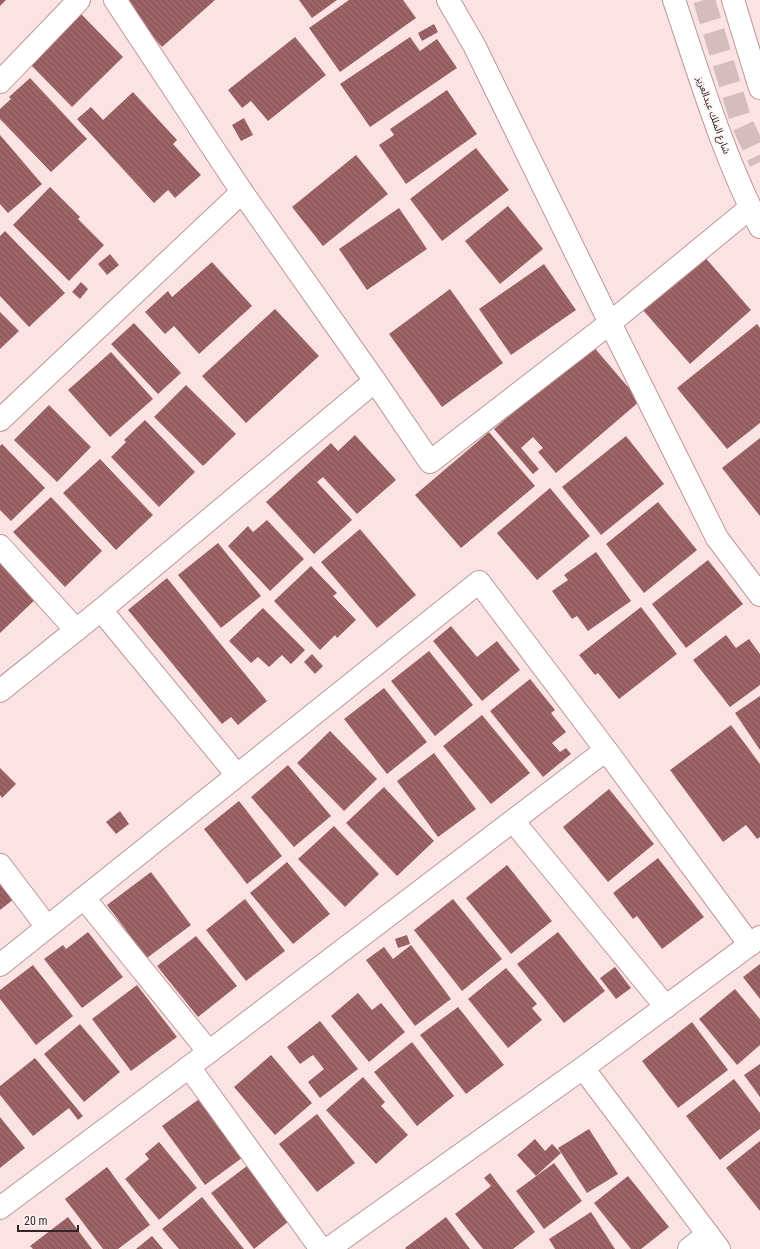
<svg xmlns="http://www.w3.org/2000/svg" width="760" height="1249" font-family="'Roboto Condensed','Noto Sans Arabic',sans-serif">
  <defs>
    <pattern id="building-back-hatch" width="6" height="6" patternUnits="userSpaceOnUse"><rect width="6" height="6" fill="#9c6466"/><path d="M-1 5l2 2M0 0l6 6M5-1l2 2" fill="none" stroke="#805254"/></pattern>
  </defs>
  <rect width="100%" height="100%" fill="#fce3e3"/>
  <g fill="url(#building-back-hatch)">
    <polygon points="0,0 6,0 0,6"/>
    <polygon points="121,0 215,0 162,47"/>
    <polygon points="299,0 337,0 312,18"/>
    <polygon points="349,0 403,0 416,18 340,72 309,28"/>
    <polygon points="81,14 123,57 72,107 30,64"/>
    <polygon points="434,24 438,32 422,41 418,33"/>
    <polygon points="295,37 326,75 268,121 251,101 242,108 228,90"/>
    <polygon points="410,37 420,51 437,39 457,68 370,127 340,84"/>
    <polygon points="30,78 87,139 51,172 0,119 0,109 11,99 9,97"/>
    <polygon points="447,90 477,134 406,184 379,145 394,135 390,129"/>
    <polygon points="133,92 177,140 173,144 201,175 175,198 168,190 154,203 77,119 91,107 103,120"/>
    <polygon points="244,118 253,135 241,141 232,125"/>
    <polygon points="0,135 42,184 8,213 0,204"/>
    <polygon points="476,148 509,190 442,241 410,199"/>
    <polygon points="356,155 388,194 323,246 292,207"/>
    <polygon points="50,187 80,217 78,219 104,245 69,281 13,225"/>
    <polygon points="508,206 543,249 500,284 465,241"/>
    <polygon points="399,208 427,249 367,290 339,249"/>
    <polygon points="5,231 65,293 29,327 0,296 0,236"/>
    <polygon points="110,254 119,265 107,275 98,264"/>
    <polygon points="703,255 751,310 690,364 642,309"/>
    <polygon points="212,262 252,306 199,354 174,326 165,334 145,312 168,291 172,297"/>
    <polygon points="544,264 576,310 511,355 479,309"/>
    <polygon points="81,282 88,289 80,299 72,292"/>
    <polygon points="450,289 503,363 442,407 389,334"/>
    <polygon points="275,309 319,356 246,423 202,376"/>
    <polygon points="0,312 19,331 0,349"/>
    <polygon points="134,323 181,373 158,394 111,344"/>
    <polygon points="757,324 760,328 760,423 727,449 677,388"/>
    <polygon points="592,345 640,401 556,473 538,452 543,448 533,437 521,448 539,469 533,474 494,429"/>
    <polygon points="111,352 153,399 110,437 68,390"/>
    <polygon points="186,385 236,434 203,466 154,417"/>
    <polygon points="49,405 91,447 57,482 14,440"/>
    <polygon points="145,420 195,472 159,507 111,457 126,442 124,440"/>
    <polygon points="489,432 535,486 461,548 415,495"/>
    <polygon points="355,435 396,480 357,514 323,477 317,482 352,520 314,554 266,502 331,443 338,451"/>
    <polygon points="626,436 664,484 601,535 562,487"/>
    <polygon points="760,438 760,516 722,468"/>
    <polygon points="2,444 45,488 11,521 0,510 0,446"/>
    <polygon points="100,459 153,515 116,550 63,493"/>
    <polygon points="550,488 590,536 537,580 497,533"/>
    <polygon points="51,497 102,551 65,587 13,532"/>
    <polygon points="658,502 697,550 644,593 606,544"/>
    <polygon points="267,520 304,559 270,591 228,546 248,526 253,532"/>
    <polygon points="360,529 416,595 377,628 321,562"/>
    <polygon points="218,543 261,596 221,628 178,575"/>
    <polygon points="596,552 631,601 588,631 577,616 572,619 552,591 568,580 564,575"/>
    <polygon points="0,558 37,598 0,633"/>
    <polygon points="708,560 743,604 686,648 652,604"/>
    <polygon points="311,566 337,593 333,596 356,620 337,638 335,635 320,650 274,601"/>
    <polygon points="167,578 267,701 238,725 231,717 222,724 128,610"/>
    <polygon points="641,607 677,654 619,699 598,673 595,675 579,655"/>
    <polygon points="263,608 305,650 291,664 282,655 269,667 258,657 251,663 229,641"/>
    <polygon points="451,626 477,657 497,641 520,670 482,701 433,641"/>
    <polygon points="726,635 736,648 749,639 760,654 760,685 730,707 693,660"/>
    <polygon points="429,651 473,705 435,736 391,681"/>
    <polygon points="312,654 323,666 315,674 304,662"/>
    <polygon points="530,679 555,710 551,713 566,732 552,743 560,752 566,748 571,754 543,777 490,711"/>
    <polygon points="384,688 427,742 387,774 344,719"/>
    <polygon points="760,696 760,750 735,713"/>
    <polygon points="482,715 530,773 491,804 443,746"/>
    <polygon points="731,725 760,764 760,837 757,839 746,825 723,842 670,770"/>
    <polygon points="330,731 377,779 344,811 297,763"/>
    <polygon points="434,753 476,809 438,837 397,781"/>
    <polygon points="288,765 331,816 294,847 251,797"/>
    <polygon points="0,768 16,784 2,798 0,795"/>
    <polygon points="384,787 434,841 397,876 346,823"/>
    <polygon points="609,789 654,844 608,882 563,827"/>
    <polygon points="239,801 282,856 247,884 204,829"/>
    <polygon points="120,811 129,824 116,834 106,822"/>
    <polygon points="334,826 379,874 345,907 298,859"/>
    <polygon points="658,858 704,917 662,949 637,916 633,919 613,893"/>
    <polygon points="287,862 330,914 293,944 250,893"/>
    <polygon points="507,865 552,921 511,954 466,898"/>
    <polygon points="0,870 19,895 0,910"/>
    <polygon points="151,872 191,925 147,958 107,905"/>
    <polygon points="245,899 285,951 246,981 206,930"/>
    <polygon points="453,899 502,959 462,991 414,930"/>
    <polygon points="88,932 123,977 82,1008 44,959 63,945 66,949"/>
    <polygon points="558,932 605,991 564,1023 517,964"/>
    <polygon points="407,935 410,944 398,948 395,939"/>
    <polygon points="196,936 237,986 198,1017 157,966"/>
    <polygon points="411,945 451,999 415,1026 366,960 384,947 393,959"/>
    <polygon points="760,964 760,999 743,977"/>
    <polygon points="33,965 73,1016 36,1045 0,999 0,990"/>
    <polygon points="615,967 631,988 616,999 600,978"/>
    <polygon points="506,968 537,1004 532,1008 542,1020 508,1048 468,999"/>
    <polygon points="137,985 177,1037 131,1071 92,1019"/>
    <polygon points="735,989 760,1019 760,1045 737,1065 699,1019"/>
    <polygon points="358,993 372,1010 381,1003 405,1032 369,1062 331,1016"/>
    <polygon points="458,1007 504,1065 466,1094 420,1035"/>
    <polygon points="320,1021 358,1069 320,1098 308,1082 324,1069 313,1055 300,1064 287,1047"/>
    <polygon points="692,1022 728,1070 678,1108 642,1061"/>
    <polygon points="80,1024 120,1072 84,1102 44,1054"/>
    <polygon points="412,1042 454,1096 417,1126 374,1072"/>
    <polygon points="271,1055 312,1103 275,1135 234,1087"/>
    <polygon points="35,1058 83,1116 78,1120 69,1108 33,1136 0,1095 0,1086"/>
    <polygon points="760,1064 760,1097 744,1075"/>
    <polygon points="363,1077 385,1102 381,1106 408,1135 376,1164 326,1110"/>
    <polygon points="734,1079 760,1113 760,1129 720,1160 686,1116"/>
    <polygon points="202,1097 246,1155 205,1185 162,1126"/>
    <polygon points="317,1114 355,1163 317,1192 279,1144"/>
    <polygon points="0,1117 25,1148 0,1168"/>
    <polygon points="589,1129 618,1174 587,1193 558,1148"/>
    <polygon points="535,1139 545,1151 552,1144 561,1153 536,1176 517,1155"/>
    <polygon points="760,1141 760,1211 726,1168"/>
    <polygon points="159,1142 197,1188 159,1220 125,1179 149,1159 145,1154"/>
    <polygon points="251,1163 293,1218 254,1249 211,1193"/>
    <polygon points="554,1163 582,1201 544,1229 516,1191"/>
    <polygon points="107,1167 150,1225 118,1249 103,1249 65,1199"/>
    <polygon points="490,1173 535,1232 513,1249 483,1249 455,1214 491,1186 484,1178"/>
    <polygon points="628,1176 669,1227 641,1249 631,1249 594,1203"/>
    <polygon points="202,1197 244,1249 179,1249 162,1229"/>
    <polygon points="591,1212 615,1249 555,1249 549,1239"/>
    <polygon points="68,1217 92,1249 33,1249 30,1246"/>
    <polygon points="446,1217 470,1249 406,1249 405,1248"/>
    <polygon points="152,1236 163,1249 136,1249"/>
  </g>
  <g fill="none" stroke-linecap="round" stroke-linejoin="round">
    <polyline stroke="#d4bdbd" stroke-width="22" stroke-dasharray="22 11" stroke-linecap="butt" points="704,0 741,121 760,162"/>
    <defs>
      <g id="street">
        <polyline points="115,0 242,192 375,381 430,462 610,323 750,208"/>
        <polyline points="448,0 474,45 610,323 717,538 760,595"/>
        <polyline points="0,82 79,0"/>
        <polyline points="0,420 242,192"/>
        <polyline points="0,546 76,630"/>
        <polyline points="101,610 237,775"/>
        <polyline points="0,691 101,610 375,381"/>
        <polyline points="513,821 666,1007"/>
        <polyline points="0,865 47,927"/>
        <polyline points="84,898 209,1052"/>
        <polyline points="0,965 479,582 606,750 750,945"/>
        <polyline points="189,1067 321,1249"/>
        <polyline points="583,1068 719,1249"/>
        <polyline points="0,1208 189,1067 606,750"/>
        <polyline points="328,1249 583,1068 760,937"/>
        <polyline points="689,1249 708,1234"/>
      </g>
      <g id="secondary">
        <path d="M674,0c26,77 49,155 86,227"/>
        <polyline points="733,0 760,88"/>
      </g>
    </defs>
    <use href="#street" stroke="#bd9797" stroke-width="24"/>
    <use href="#secondary" stroke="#bd9797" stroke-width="24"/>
    <use href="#street" stroke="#fff" stroke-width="22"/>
    <use href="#secondary" stroke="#fff" stroke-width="22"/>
  </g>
  <g text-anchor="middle" stroke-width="3" stroke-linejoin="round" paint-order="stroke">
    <g font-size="10" fill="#342526" stroke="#fdf5f5">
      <text transform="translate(714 115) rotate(70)" y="4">شارع الملك عبدالعزيز</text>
    </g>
  </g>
  <path d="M18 1225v6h60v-6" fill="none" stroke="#342526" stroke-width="2"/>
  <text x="24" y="1225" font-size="12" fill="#342526" stroke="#fdf5f5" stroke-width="3" paint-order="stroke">20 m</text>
</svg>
